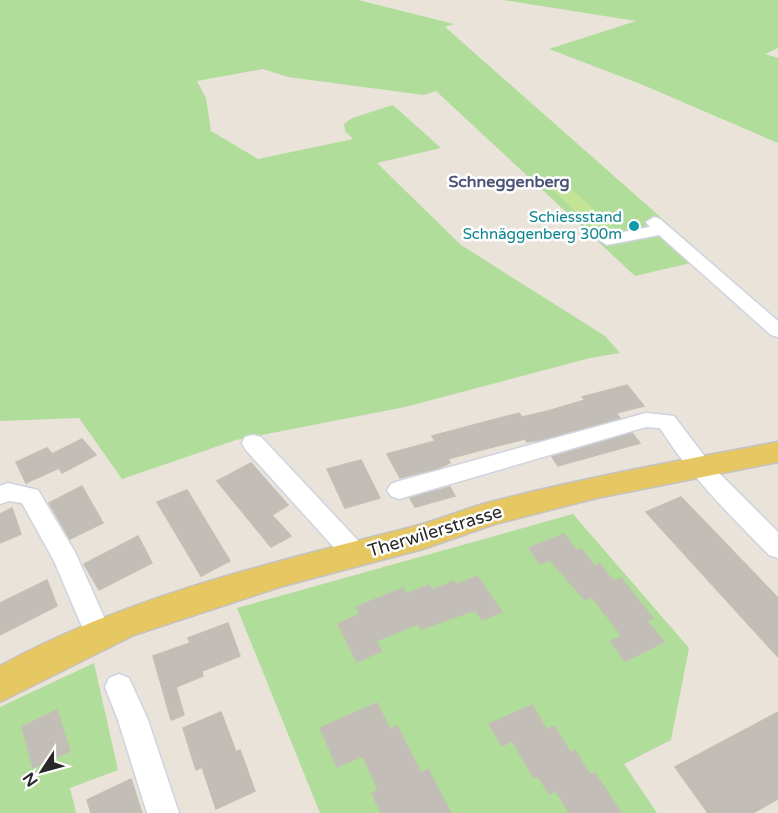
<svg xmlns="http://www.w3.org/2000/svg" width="778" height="813" font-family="'Varela Round',sans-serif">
  <rect width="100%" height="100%" fill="#e9e3da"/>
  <g fill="#b0dd9a">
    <polygon points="0,0 358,0 454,24 445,27 708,259 635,276 436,91 424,95 288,77 263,69 197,81 206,98 211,131 258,159 353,139 345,131 344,124 352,118 393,105 441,148 377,163 461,245 605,336 620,353 590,358 405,407 236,440 122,479 79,418 0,421"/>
    <polygon points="503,0 778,0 778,48 765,54 778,58 778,143 643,85 549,49 636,21"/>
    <polygon points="573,514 689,648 671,740 624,764 657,813 320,813 237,608"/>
    <polygon points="94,663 118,770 70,788 76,813 0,813 0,707"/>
  </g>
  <polygon fill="#c3e496" points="564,182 612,226 594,230 548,185"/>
  <g fill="#c2bdb6" stroke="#c4bfb4" stroke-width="1.5">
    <polygon points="627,385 644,406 616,413 620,418 540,440 527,442 525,439 481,450 448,459 450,463 439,468 400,478 387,454 435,441 432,436 519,413 522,417 548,411 585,400 582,397"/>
    <polygon points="632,433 640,443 558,466 552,457"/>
    <polygon points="82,439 96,455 62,473 59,468 26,483 16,462 47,448 52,454"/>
    <polygon points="361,460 380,498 345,508 327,469"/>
    <polygon points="251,463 288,505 272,515 291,536 271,547 217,481"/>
    <polygon points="82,486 103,523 70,539 49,503"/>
    <polygon points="450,487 455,496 415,507 410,498"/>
    <polygon points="187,490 230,561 201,576 157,502"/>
    <polygon points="681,497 778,598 778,657 646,512"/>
    <polygon points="12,508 21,534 0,543 0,514"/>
    <polygon points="564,534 577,551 581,549 595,566 600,564 613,581 621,578 653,618 647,621 664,642 625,661 610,641 622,636 592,597 585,600 550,560 540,564 529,548"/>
    <polygon points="138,536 152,563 99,590 84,564"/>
    <polygon points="477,576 502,612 482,620 475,610 421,629 418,624 376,641 382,651 357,662 338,624 360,614 356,607 403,588 406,594 429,585 432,590 454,581 456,585"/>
    <polygon points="47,580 57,606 0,635 0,603"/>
    <polygon points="228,623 240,656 202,671 203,676 176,687 184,715 171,720 153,656 190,643 188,638"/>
    <polygon points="377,703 390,729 397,726 421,773 428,769 451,813 381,813 372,793 378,790 363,756 337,767 320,728"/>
    <polygon points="532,705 547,730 554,726 571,753 575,750 590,775 595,773 621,813 569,813 556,791 549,794 538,776 534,778 512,741 502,746 489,724"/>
    <polygon points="57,710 70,751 33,768 22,727"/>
    <polygon points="221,712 236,752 240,750 255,791 216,809 202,767 196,770 183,728"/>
    <polygon points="778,712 778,799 753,813 708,813 675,767"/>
    <polygon points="131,779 142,813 91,813 87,800"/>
  </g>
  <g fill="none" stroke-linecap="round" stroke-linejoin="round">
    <defs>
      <g id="minor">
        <polygon points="654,217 660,219 778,321 778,337 771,335 659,235 607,245 599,240 601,236 650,227 646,222"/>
        <path d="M646,413l28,3 38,50 66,66v26l-9,-3c-39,-40 -79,-79 -109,-127l-14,-1 -247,72 -8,-3 -4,-6 4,-6 8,-3z"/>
        <polygon points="253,435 261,437 365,548 368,555 365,562 356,565 347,562 245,449 242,443 245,437"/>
        <polygon points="8,483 38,490 75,552 112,635 109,643 99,647 89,643 54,561 22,503 9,501 0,504 0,486"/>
        <polygon points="119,674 129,678 148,720 179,813 147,813 118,720 105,687 109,678"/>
      </g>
      <path id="major" d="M778,442v20l-181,36 -102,26 -72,25 -140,37 -149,49 -134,67v-36c128,-70 271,-103 412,-139 28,-7 54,-19 82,-26 93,-24 189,-41 284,-59z"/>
    </defs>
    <use href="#minor" stroke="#cfd3e0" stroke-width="3"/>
    <use href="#major" stroke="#c3c3c3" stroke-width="3"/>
    <use href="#minor" fill="#fff" fill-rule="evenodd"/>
    <use href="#major" fill="#e6c762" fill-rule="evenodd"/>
  </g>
  <circle fill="#0f9aa8" stroke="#fff" stroke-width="2" cx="634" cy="226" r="6"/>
  <g text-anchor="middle" stroke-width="5" stroke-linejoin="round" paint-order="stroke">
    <g font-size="15" fill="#0d838f" stroke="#fff" text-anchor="end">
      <text x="622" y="222">Schiessstand<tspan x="622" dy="17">Schnäggenberg 300m</tspan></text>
    </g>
    <g font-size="16" font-weight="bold" fill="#4c5375" stroke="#fff">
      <text x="509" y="187">Schneggenberg</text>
    </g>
    <g font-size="18" fill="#282828" stroke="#fff">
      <text transform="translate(435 531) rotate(-17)" y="6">Therwilerstrasse</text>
    </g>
  </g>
  <g transform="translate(42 771) rotate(234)" stroke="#ffffff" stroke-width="4.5" paint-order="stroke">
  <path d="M0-4.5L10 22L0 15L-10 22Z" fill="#282828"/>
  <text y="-9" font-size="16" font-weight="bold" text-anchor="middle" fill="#282828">N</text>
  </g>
</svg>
